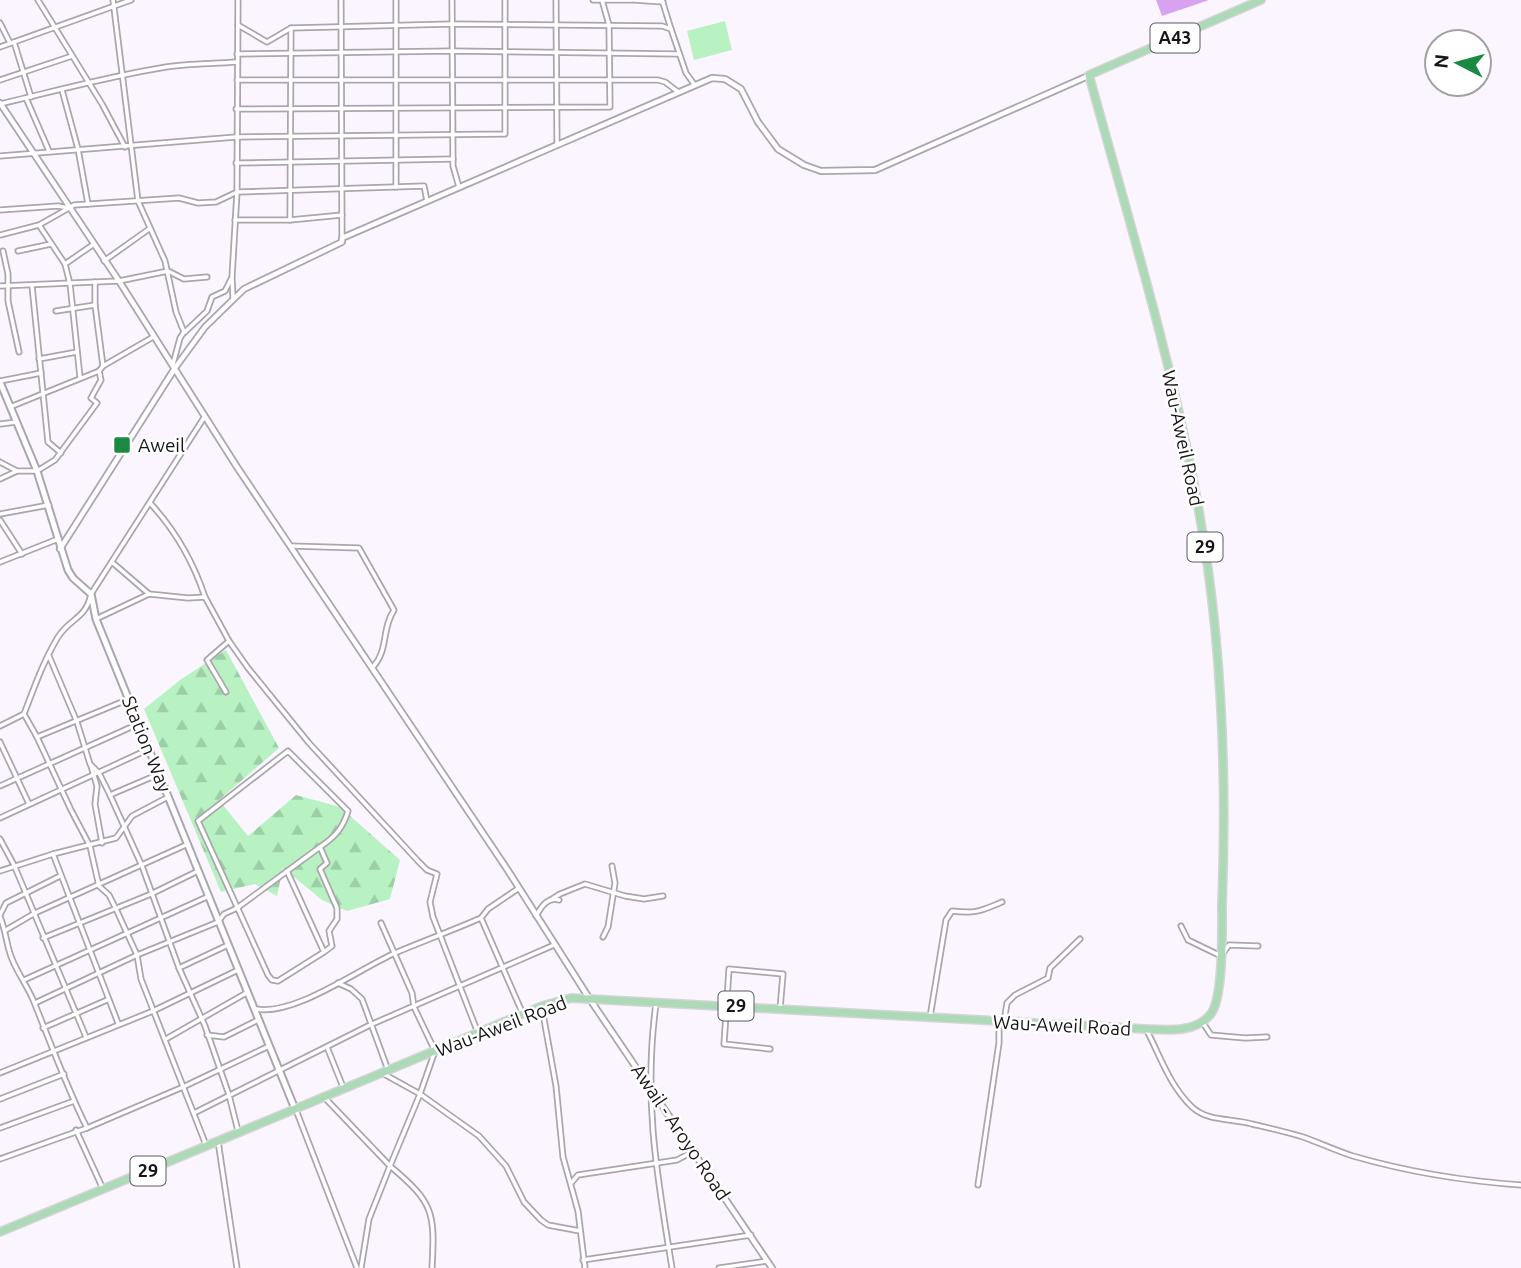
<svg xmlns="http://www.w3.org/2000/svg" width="1521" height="1268" font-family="Ubuntu,sans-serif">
  <defs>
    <pattern id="forest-firs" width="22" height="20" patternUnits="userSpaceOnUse" patternTransform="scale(1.75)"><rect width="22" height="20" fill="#b8f2c3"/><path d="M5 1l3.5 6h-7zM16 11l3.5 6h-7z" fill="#9dcfa7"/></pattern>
  </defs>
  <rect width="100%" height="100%" fill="#fbf5ff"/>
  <polygon fill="url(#forest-firs)" points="226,650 279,748 219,800 248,836 296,795 340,807 400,860 390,899 347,911 322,900 283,868 277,896 255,884 221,892 144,709 180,680"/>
  <polygon fill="#b8f2c3" points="725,21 732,50 694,60 687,31"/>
  <polygon fill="#d7a3f1" points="1156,0 1209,0 1162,16"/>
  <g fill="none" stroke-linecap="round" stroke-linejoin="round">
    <defs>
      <g id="minor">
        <polyline points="38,0 102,104 125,147"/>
        <polyline points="113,0 138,201 165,261 176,312 184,332 180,338 173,364"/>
        <polyline points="341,0 342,238"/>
        <polyline points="452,0 453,166 459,187"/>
        <polyline points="556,0 557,144"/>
        <polyline points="593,0 632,0"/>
        <polyline points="634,0 663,2"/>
        <polyline points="662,0 671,29"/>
        <polyline points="0,23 10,43"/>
        <polyline points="238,25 267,42 291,28 452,24 662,26 671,29 686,73 694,84"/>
        <polyline points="14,42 31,97"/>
        <polyline points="0,47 131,0"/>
        <polyline points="237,54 452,51 679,54"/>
        <polyline points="0,80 72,56"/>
        <polyline points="237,80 658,80 665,82 677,91"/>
        <polyline points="62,90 78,149 88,204"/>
        <polyline points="26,98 49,151"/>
        <path d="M0,104c55,-13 110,-28 166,-37 23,-4 47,-3 71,-5"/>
        <polyline points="236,109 610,107 609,25 602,0"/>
        <polyline points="0,156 236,137 505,134 505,0"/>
        <polyline points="236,163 453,159"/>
        <polyline points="396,187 396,0"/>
        <polyline points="69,208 74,205 179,198 198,203 216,202 237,192 424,186 427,201"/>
        <polyline points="0,210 58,206 69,208 39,225 0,235"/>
        <polyline points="235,220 290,220 342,215"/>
        <polyline points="290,220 291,28"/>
        <polyline points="39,225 65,264 70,284 80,377"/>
        <polyline points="3,251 8,274 8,301 19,352"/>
        <polyline points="18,251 51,244"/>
        <polyline points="104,261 149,229"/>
        <polyline points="65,264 94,244"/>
        <polyline points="0,286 119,281 168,271 184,279 207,277"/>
        <polyline points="32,286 48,442 61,453"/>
        <polyline points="233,298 232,277 237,192 238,0"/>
        <polyline points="56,311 95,305"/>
        <polyline points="185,332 207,311 212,297 225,291 231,279"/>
        <polyline points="39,359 77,352"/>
        <polyline points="103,366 153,337"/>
        <polyline points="0,381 41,373"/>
        <polyline points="10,407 99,371 103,366 95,305 95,282"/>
        <polyline points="0,424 17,422"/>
        <polyline points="0,462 17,471"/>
        <polyline points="0,479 17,471 37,471 55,460 97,403 91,398 101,380 99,371"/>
        <path d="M150,503c26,28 43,58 55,94"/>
        <polyline points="0,514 49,505"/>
        <polyline points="0,520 22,554"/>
        <path d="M291,546l68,2 35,62c-13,20 -5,39 -21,57"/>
        <polyline points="0,562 58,539"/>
        <polyline points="113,563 149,594"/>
        <polyline points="96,619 149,594 188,598 205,597 229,641 248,668 309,743 418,861 427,870 437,874 430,902 433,917 478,1033"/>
        <polyline points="49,656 77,722 90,764 99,773 110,795 142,866 179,968 205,1026 229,1095 238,1131"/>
        <polyline points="226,692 207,660 229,641"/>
        <polyline points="24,714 37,737 71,810 90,846 99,886 109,895 116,909 137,955 141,979 206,1145"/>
        <path d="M0,726l24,-12c10,-26 19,-52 34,-77 12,-19 28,-18 33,-43l114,-178"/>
        <polyline points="37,737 129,699"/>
        <polyline points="0,742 29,804"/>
        <polyline points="91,766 97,786 95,804 102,843"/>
        <polyline points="0,786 138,724"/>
        <polyline points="110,795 159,774"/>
        <polyline points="0,818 149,749"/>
        <polyline points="0,839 14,865 86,1037"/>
        <polyline points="53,854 118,1023"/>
        <polyline points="0,871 53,854 116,838 132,816 168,797"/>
        <path d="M287,871l37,81 -46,29 -6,-1 -4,-5 -70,-154 90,-70 60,60c-5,17 -13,26 -28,36l7,16 -7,6 17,39v11l-8,12 3,15 -8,6"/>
        <polyline points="552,899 560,894 585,884 625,896 644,899 663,896"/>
        <polyline points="0,915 6,903 60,876"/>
        <path d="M536,916c5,-9 12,-20 23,-16"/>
        <path d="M0,917c6,13 6,28 12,42 6,15 16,28 22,43 17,42 33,86 53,126"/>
        <polyline points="481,918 522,1012"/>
        <polyline points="381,923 412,993 414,1007 435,1051 420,1094 479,1136 506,1166 524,1202 541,1220 548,1225 580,1231"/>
        <polyline points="1181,926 1188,940 1221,956 1229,945 1258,946"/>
        <polyline points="6,930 35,913 188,844"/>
        <polyline points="603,937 608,927 615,883 612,866"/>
        <polyline points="43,938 151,894 198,871"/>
        <polyline points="179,968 228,945"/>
        <polyline points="24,980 209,896"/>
        <polyline points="338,983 351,989 362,999 388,1070"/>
        <polyline points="35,1003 137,955 218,922 224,914 237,908 320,847"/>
        <path d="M656,1004c-13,94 1,172 16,264"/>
        <polyline points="542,1008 556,1086 563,1157 578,1211 585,1268"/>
        <path d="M256,1009c39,7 103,-40 139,-56 29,-12 58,-23 86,-35l7,-9 31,-21"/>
        <path d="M930,1017l16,-97 6,-9c23,3 29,0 50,-9"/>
        <polyline points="1004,1022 1007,1003 1015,995 1048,978 1050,968 1080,939"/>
        <polyline points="1203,1023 1211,1035 1245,1038 1267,1037"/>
        <polyline points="43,1028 107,1000"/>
        <path d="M1146,1029c14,26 23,56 46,78 16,15 40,11 60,17 17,4 35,8 51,13 17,6 34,14 50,19 55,16 111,25 168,29"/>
        <polyline points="207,1035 224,1037 258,1020"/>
        <polyline points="166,1039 248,992"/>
        <polyline points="327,1047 343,1087"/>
        <polyline points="770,1049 724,1044 729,969 783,974 780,1009"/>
        <polyline points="0,1073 153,1011 238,970"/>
        <path d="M382,1073l38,21 -30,72c44,37 45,46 42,102"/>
        <polyline points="324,1097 390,1166 369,1219 361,1268"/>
        <polyline points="0,1099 64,1074"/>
        <polyline points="296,1110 357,1268"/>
        <polyline points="194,1113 370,1025 554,945"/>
        <polyline points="0,1128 74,1101"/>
        <polyline points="76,1130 103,1189"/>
        <polyline points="218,1141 237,1268"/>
        <polyline points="0,1159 87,1128 183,1087 269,1046"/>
        <polyline points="572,1182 578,1175 677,1160 692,1152"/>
        <polyline points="978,1185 999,1043 999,1022"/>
        <polyline points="583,1260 751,1235"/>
        <polyline points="719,1268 767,1261"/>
      </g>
      <g id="tertiary">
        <polyline points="0,103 119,281 237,467 507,869 589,998 772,1268"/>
        <polyline points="60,549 175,368 205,327 244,289 342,242 342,238 712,78 725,79 741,89 758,122 778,149 804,165 821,171 875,170 1088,76"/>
      </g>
      <polyline id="secondary" points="0,382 37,471 68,570 73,578 91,594 96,619 295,1109"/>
      <path id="primary" d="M0,1232l542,-226 29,-8 575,31c21,1 49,4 64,-14 14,-16 12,-86 12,-109 5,-133 0,-269 -24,-400 -26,-146 -70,-288 -109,-431l172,-75"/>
    </defs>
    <use href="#minor" stroke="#aba5af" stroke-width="7"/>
    <use href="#tertiary" stroke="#aba5af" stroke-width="8"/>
    <use href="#secondary" stroke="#aba5af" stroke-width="9"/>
    <use href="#primary" stroke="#d5d5d6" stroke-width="10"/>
    <use href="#minor" stroke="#fff" stroke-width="3.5"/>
    <use href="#tertiary" stroke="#fff" stroke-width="4.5"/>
    <use href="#secondary" stroke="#fff" stroke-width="5"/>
    <use href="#primary" stroke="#acd9b6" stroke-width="7"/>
  </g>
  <rect fill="#1a8a42" stroke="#fff" stroke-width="2.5" x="113" y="436" width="18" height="18" rx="3.5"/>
  <g text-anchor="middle" stroke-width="5" stroke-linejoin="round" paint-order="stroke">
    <g fill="#fff" stroke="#5d5b5e" stroke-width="2">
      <rect x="1150.5" y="23.5" width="49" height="29" rx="5"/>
      <rect x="1187.5" y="532.5" width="35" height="29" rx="5"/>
      <rect x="718.5" y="991.5" width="35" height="29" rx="5"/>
      <rect x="130.5" y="1156.5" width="35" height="29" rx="5"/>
    </g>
    <g font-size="18" font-weight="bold" fill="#181519">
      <text x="1175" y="44">A43</text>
      <text x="1205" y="553">29</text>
      <text x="736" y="1012">29</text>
      <text x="148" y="1177">29</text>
    </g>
    <g font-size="19" fill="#181519" stroke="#fff">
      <text transform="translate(1183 438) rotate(78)" y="7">Wau-Aweil Road</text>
      <text transform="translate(147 744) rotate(68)" y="7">Station Way</text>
      <text transform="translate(1062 1025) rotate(3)" y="7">Wau-Aweil Road</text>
      <text transform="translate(501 1026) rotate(-21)" y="7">Wau-Aweil Road</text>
      <text transform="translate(681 1132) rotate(56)" y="7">Awail - Aroyo Road</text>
    </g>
    <g font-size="19" fill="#181519" stroke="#fff" text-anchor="start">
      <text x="138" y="452">Aweil</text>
    </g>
  </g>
  <g transform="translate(1458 63) rotate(276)"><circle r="33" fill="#ffffff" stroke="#a3a1a3" stroke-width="2"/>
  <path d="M0-5L12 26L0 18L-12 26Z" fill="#1a8a42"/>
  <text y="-10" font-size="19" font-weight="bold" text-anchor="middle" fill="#181519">N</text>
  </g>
</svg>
